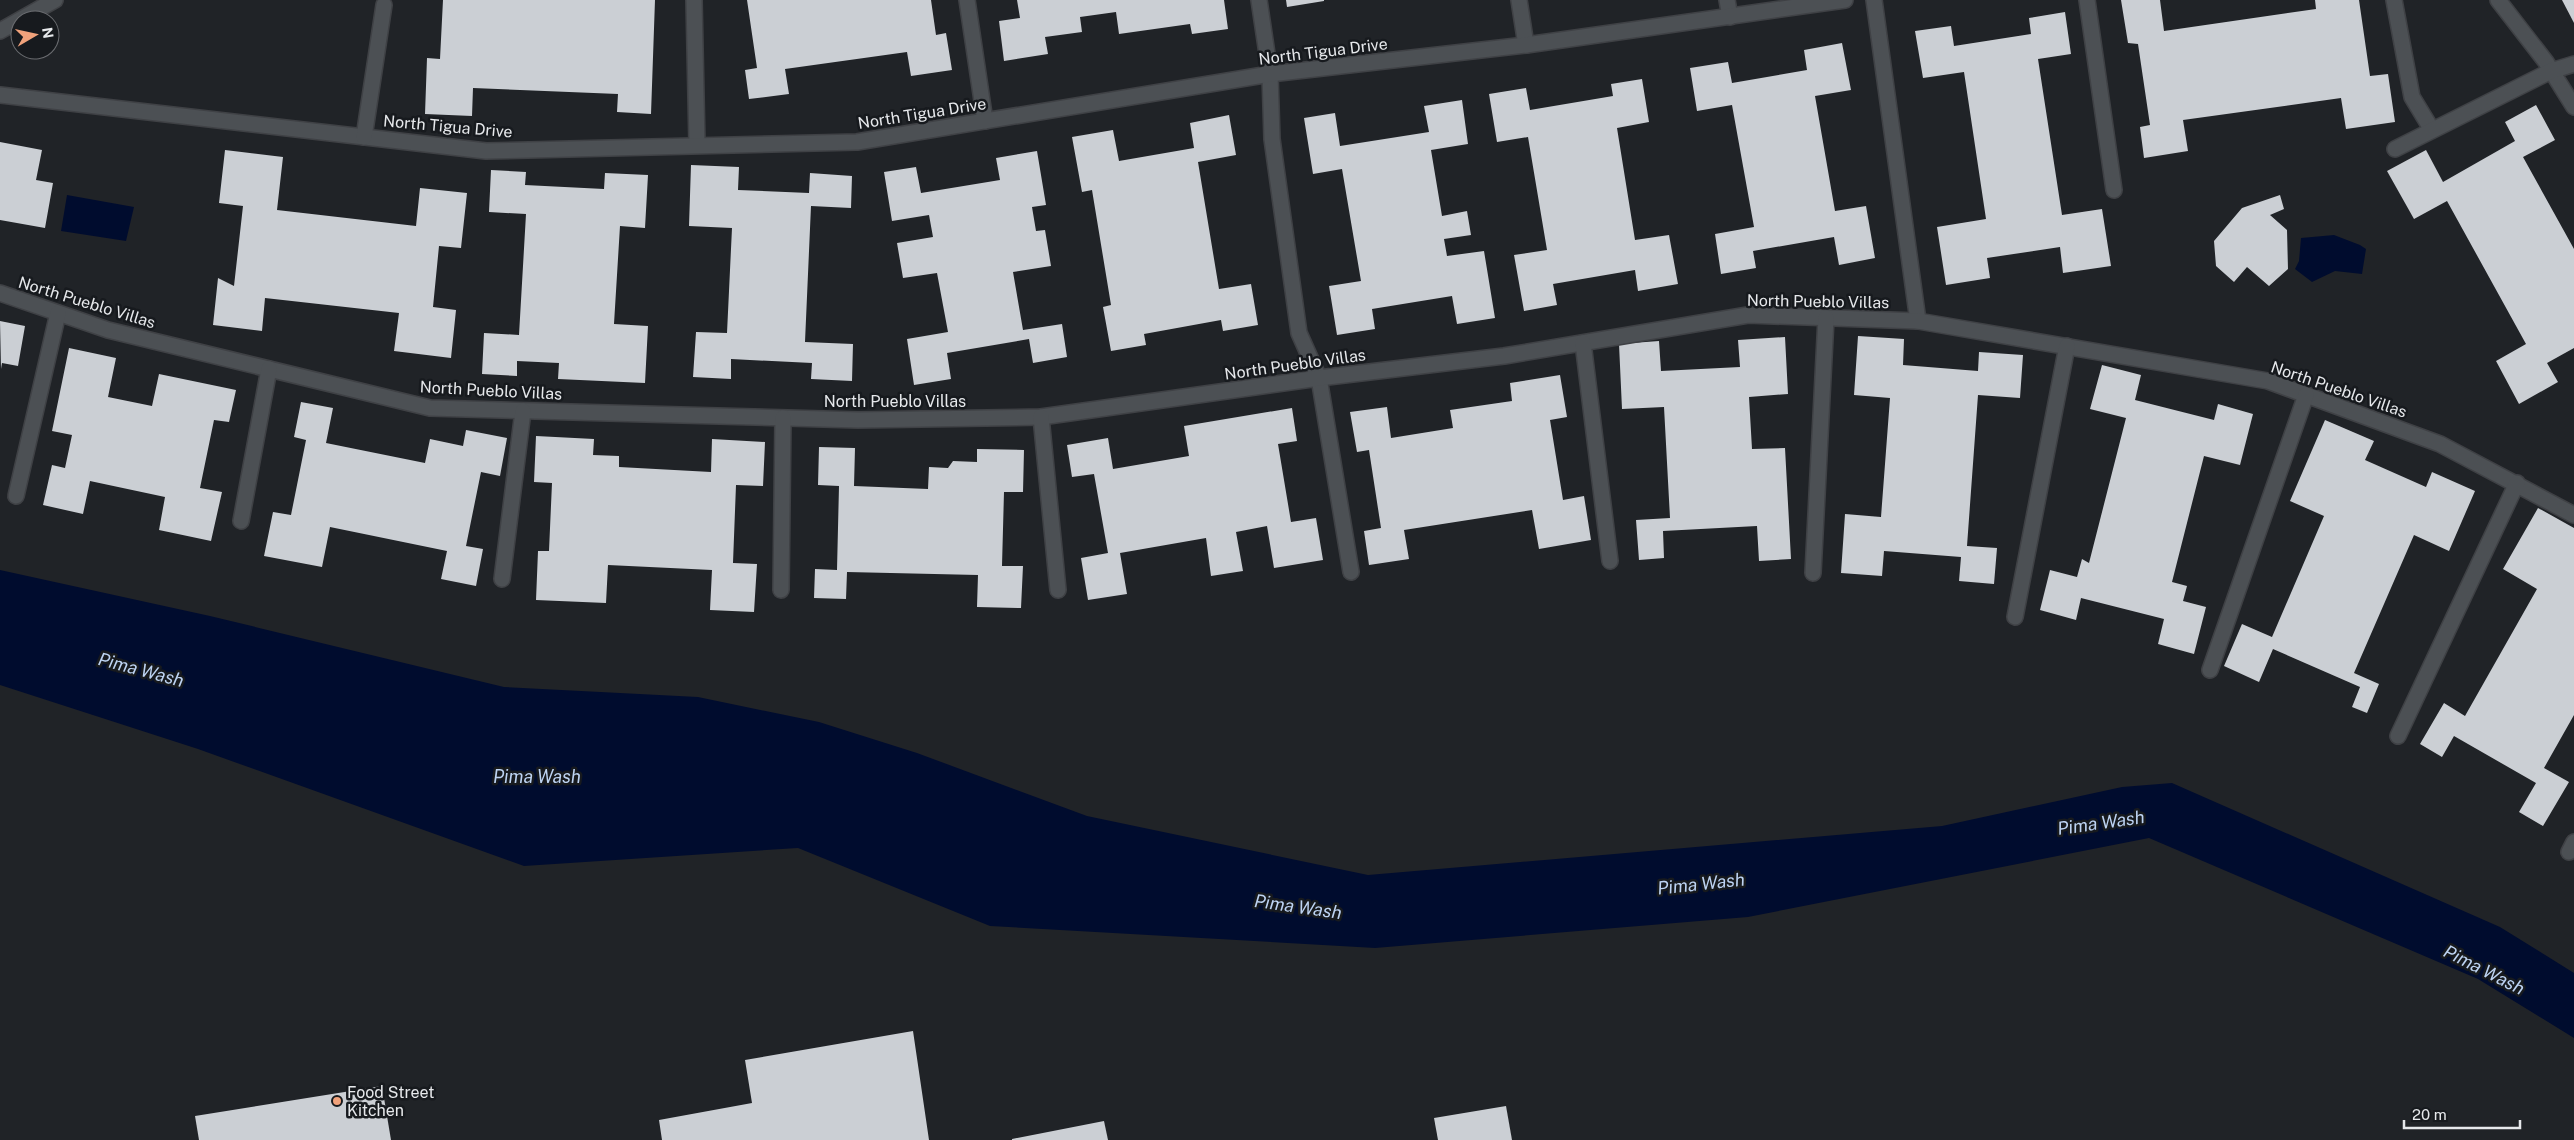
<svg xmlns="http://www.w3.org/2000/svg" width="2574" height="1140" font-family="'Public Sans',sans-serif">
  <rect width="100%" height="100%" fill="#202327"/>
  <g fill="#000c2e">
    <polygon points="67,195 134,207 126,241 61,231"/>
    <polygon points="2334,235 2360,245 2366,249 2362,274 2335,271 2312,282 2295,269 2299,261 2301,238"/>
    <polygon points="0,570 210,616 504,687 698,697 819,722 917,753 1087,816 1368,875 1942,826 2122,787 2172,783 2500,927 2574,973 2574,1038 2478,979 2149,838 1748,917 1375,948 990,926 798,848 524,866 198,749 0,685"/>
  </g>
  <g fill="#cbcfd4">
    <polygon points="443,0 655,0 651,114 617,112 618,94 473,88 472,116 425,114 427,58 440,59"/>
    <polygon points="747,0 931,0 936,35 946,33 952,70 911,76 907,52 785,69 789,94 749,99 745,70 757,68"/>
    <polygon points="1017,0 1224,0 1228,29 1192,34 1190,24 1119,34 1116,12 1080,17 1082,32 1045,37 1048,54 1004,61 999,21 1020,18"/>
    <polygon points="1286,0 1324,0 1324,1 1287,7"/>
    <polygon points="2121,0 2160,0 2164,31 2316,9 2315,0 2359,0 2370,76 2388,74 2395,122 2346,129 2341,98 2183,120 2188,151 2144,158 2140,127 2150,125 2138,44 2128,43"/>
    <polygon points="2562,0 2574,0 2574,23"/>
    <polygon points="2065,12 2071,54 2038,59 2062,215 2102,209 2111,266 2063,273 2060,247 1987,258 1990,278 1946,285 1937,227 1986,219 1964,72 1923,78 1915,31 1951,26 1954,46 2031,34 2029,18"/>
    <polygon points="1842,43 1851,90 1815,96 1835,211 1866,206 1875,258 1839,265 1834,237 1753,251 1756,268 1721,274 1715,234 1754,227 1732,105 1697,111 1690,68 1728,62 1732,83 1807,70 1804,50"/>
    <polygon points="1642,79 1649,122 1617,128 1635,240 1669,235 1678,284 1638,291 1635,270 1553,284 1557,305 1524,311 1514,255 1547,250 1528,137 1497,142 1489,94 1526,88 1530,110 1613,96 1611,84"/>
    <polygon points="1462,100 1468,144 1431,150 1442,216 1467,211 1471,235 1444,239 1447,256 1484,251 1495,318 1457,324 1452,296 1372,309 1375,329 1337,335 1329,286 1361,281 1342,169 1313,174 1304,118 1335,113 1340,146 1429,132 1424,106"/>
    <polygon points="2536,105 2555,140 2523,157 2574,249 2574,348 2547,363 2558,382 2519,404 2496,361 2526,344 2447,201 2414,219 2387,171 2426,150 2443,182 2515,141 2505,122"/>
    <polygon points="1229,115 1236,155 1198,162 1219,289 1251,284 1258,325 1223,331 1221,320 1144,334 1146,345 1111,351 1103,307 1111,305 1092,190 1082,192 1072,137 1113,130 1119,161 1194,148 1190,123"/>
    <polygon points="0,142 42,150 36,180 53,183 45,228 0,220"/>
    <polygon points="225,150 283,157 277,210 416,226 420,188 467,193 461,248 439,246 433,307 456,310 451,358 394,351 399,313 265,298 262,331 213,325 218,278 234,286 243,206 219,203"/>
    <polygon points="1037,151 1046,205 1032,207 1036,231 1045,230 1051,266 1013,272 1023,330 1062,324 1067,357 1033,363 1029,339 947,353 951,379 914,385 907,339 948,332 937,273 903,278 897,243 933,237 929,215 892,221 884,172 916,167 921,193 1000,180 996,158"/>
    <polygon points="691,165 739,167 738,190 809,193 810,173 852,176 851,208 811,206 805,342 853,344 852,381 811,379 812,363 731,359 731,379 693,377 696,332 727,333 732,228 689,226"/>
    <polygon points="491,170 526,172 525,185 604,189 605,173 648,175 645,228 620,226 614,324 648,326 645,383 558,379 559,363 517,361 517,376 482,374 484,333 519,335 526,214 489,212"/>
    <polygon points="2280,195 2284,209 2270,215 2287,230 2288,269 2269,286 2247,267 2234,282 2216,266 2214,241 2242,208"/>
    <polygon points="0,321 25,326 18,366 2,363 1,369"/>
    <polygon points="1858,336 1904,339 1903,365 1978,371 1979,352 2023,355 2020,398 1978,395 1967,546 1997,548 1994,584 1959,581 1961,557 1884,551 1882,576 1841,573 1845,514 1881,517 1890,398 1854,395"/>
    <polygon points="1785,337 1788,394 1749,397 1752,449 1785,448 1791,559 1759,561 1757,526 1663,531 1664,558 1639,560 1636,520 1670,518 1664,407 1622,409 1619,344 1659,341 1661,371 1740,367 1738,340"/>
    <polygon points="69,348 116,358 108,397 152,406 159,374 236,390 229,422 214,420 200,488 222,492 211,541 159,530 165,497 90,481 83,514 43,505 52,465 65,468 72,435 52,431"/>
    <polygon points="2102,365 2141,375 2135,400 2214,420 2218,404 2253,414 2240,465 2204,456 2172,582 2187,586 2183,601 2206,607 2194,654 2158,644 2164,619 2081,598 2076,620 2040,610 2050,570 2077,577 2082,559 2089,563 2126,418 2090,409"/>
    <polygon points="1560,375 1567,417 1550,420 1563,500 1584,496 1591,540 1539,549 1532,510 1404,530 1409,559 1369,565 1364,531 1381,528 1369,450 1357,452 1350,412 1387,407 1391,438 1453,428 1450,410 1512,401 1510,383"/>
    <polygon points="301,402 333,408 326,443 425,463 430,439 463,446 466,430 507,438 500,476 481,472 466,546 483,549 476,586 441,579 447,551 330,527 322,567 264,556 273,512 291,515 306,440 294,437"/>
    <polygon points="1292,408 1297,441 1278,444 1291,522 1316,518 1323,560 1274,568 1267,526 1236,532 1243,571 1211,576 1206,538 1120,553 1127,594 1088,600 1081,558 1108,553 1094,474 1072,477 1067,445 1108,438 1113,469 1189,456 1184,426"/>
    <polygon points="2325,420 2374,441 2365,460 2426,487 2432,472 2475,491 2449,551 2414,535 2354,673 2379,684 2367,713 2352,707 2360,687 2273,649 2259,682 2224,666 2242,624 2272,637 2324,516 2290,501"/>
    <polygon points="536,436 594,439 593,455 619,456 619,467 711,472 712,439 765,442 763,486 736,485 733,563 757,564 754,612 710,610 712,570 608,565 606,603 536,600 538,551 549,551 552,483 534,482"/>
    <polygon points="819,447 855,448 854,486 928,489 929,467 948,468 953,461 977,462 977,449 1024,450 1023,492 1004,492 1002,566 1023,566 1021,608 977,607 978,575 847,572 846,599 814,598 815,569 837,570 839,486 818,485"/>
    <polygon points="2538,508 2574,528 2574,715 2544,768 2569,782 2543,826 2519,812 2536,783 2454,736 2442,757 2420,744 2444,703 2465,716 2537,589 2503,569"/>
    <polygon points="913,1031 929,1140 662,1140 659,1120 752,1103 745,1060"/>
    <polygon points="382,1086 391,1140 199,1140 195,1116"/>
    <polygon points="1506,1106 1512,1140 1438,1140 1434,1118"/>
    <polygon points="1104,1121 1108,1140 1012,1140 1012,1139"/>
  </g>
  <g fill="none" stroke-linecap="round" stroke-linejoin="round">
    <defs>
      <g id="service">
        <polyline points="694,0 697,145"/>
        <polyline points="967,0 985,121"/>
        <polyline points="1259,0 1270,74 1272,139 1299,333 1319,378 1351,572"/>
        <polyline points="1519,0 1526,45"/>
        <polyline points="1727,0 1730,17"/>
        <polyline points="1874,0 1918,321"/>
        <polyline points="2087,0 2114,190"/>
        <polyline points="2394,0 2412,97 2432,130"/>
        <polyline points="2498,0 2546,62 2574,107"/>
        <polyline points="0,31 55,0"/>
        <polyline points="0,95 486,151 857,142 1270,74 1526,45 1845,0"/>
        <polyline points="364,137 384,5"/>
        <polyline points="2395,149 2551,71 2574,64"/>
        <polyline points="0,293 108,330 430,408 858,420 1041,417 1319,378 1504,356 1748,315 1918,321 2268,381 2440,444 2574,515"/>
        <polyline points="1583,343 1610,561"/>
        <polyline points="1041,417 1058,590"/>
        <polyline points="16,496 58,313"/>
        <polyline points="241,521 269,369"/>
        <polyline points="1813,573 1826,318"/>
        <polyline points="502,579 523,411"/>
        <polyline points="781,590 783,418"/>
        <polyline points="2015,617 2067,346"/>
        <polyline points="2210,670 2306,395"/>
        <polyline points="2398,736 2517,483"/>
        <polyline points="2569,852 2574,842"/>
      </g>
    </defs>
    <use href="#service" stroke="#3f4145" stroke-width="18"/>
    <use href="#service" stroke="#4c5054" stroke-width="15"/>
  </g>
  <circle fill="#f1a27b" stroke="#171a1e" stroke-width="2" cx="337" cy="1101" r="5"/>
  <g text-anchor="middle" stroke-width="5" stroke-linejoin="round" paint-order="stroke">
    <g font-size="16" fill="#e6e8eb" stroke="#171a1e">
      <text transform="translate(1323 51) rotate(-7)" y="6">North Tigua Drive</text>
      <text transform="translate(922 113) rotate(-9)" y="6">North Tigua Drive</text>
      <text transform="translate(448 126) rotate(5)" y="6">North Tigua Drive</text>
      <text transform="translate(1818 301) rotate(1)" y="6">North Pueblo Villas</text>
      <text transform="translate(87 302) rotate(17)" y="6">North Pueblo Villas</text>
      <text transform="translate(1295 364) rotate(-8)" y="6">North Pueblo Villas</text>
      <text transform="translate(2339 389) rotate(19)" y="6">North Pueblo Villas</text>
      <text transform="translate(491 390) rotate(3)" y="6">North Pueblo Villas</text>
      <text x="895" y="407">North Pueblo Villas</text>
    </g>
    <g font-size="16" fill="#e6e8eb" stroke="#171a1e" text-anchor="start">
      <text x="347" y="1098">Food Street<tspan x="347" dy="18">Kitchen</tspan></text>
    </g>
    <g font-size="18" font-style="italic" fill="#bdd3f2" stroke="#171a1e">
      <text transform="translate(141 670) rotate(15)" y="6">Pima Wash</text>
      <text x="537" y="783">Pima Wash</text>
      <text transform="translate(2101 823) rotate(-8)" y="6">Pima Wash</text>
      <text transform="translate(1701 884) rotate(-6)" y="6">Pima Wash</text>
      <text transform="translate(1298 907) rotate(8)" y="6">Pima Wash</text>
      <text transform="translate(2484 970) rotate(27)" y="6">Pima Wash</text>
    </g>
  </g>
  <g transform="translate(35 35) rotate(81)"><circle r="24" fill="#171a1e" stroke="#6a6c70"/>
  <path d="M0-4L9 19L0 12L-9 19Z" fill="#f1a27b"/>
  <text y="-8" font-size="14" font-weight="bold" text-anchor="middle" fill="#e6e8eb">N</text>
  </g>
  <path d="M2404 1120v8h116v-8" fill="none" stroke="#e6e8eb" stroke-width="2.5"/>
  <text x="2412" y="1120" font-size="15" fill="#e6e8eb" stroke="#171a1e" stroke-width="4" paint-order="stroke">20 m</text>
</svg>
